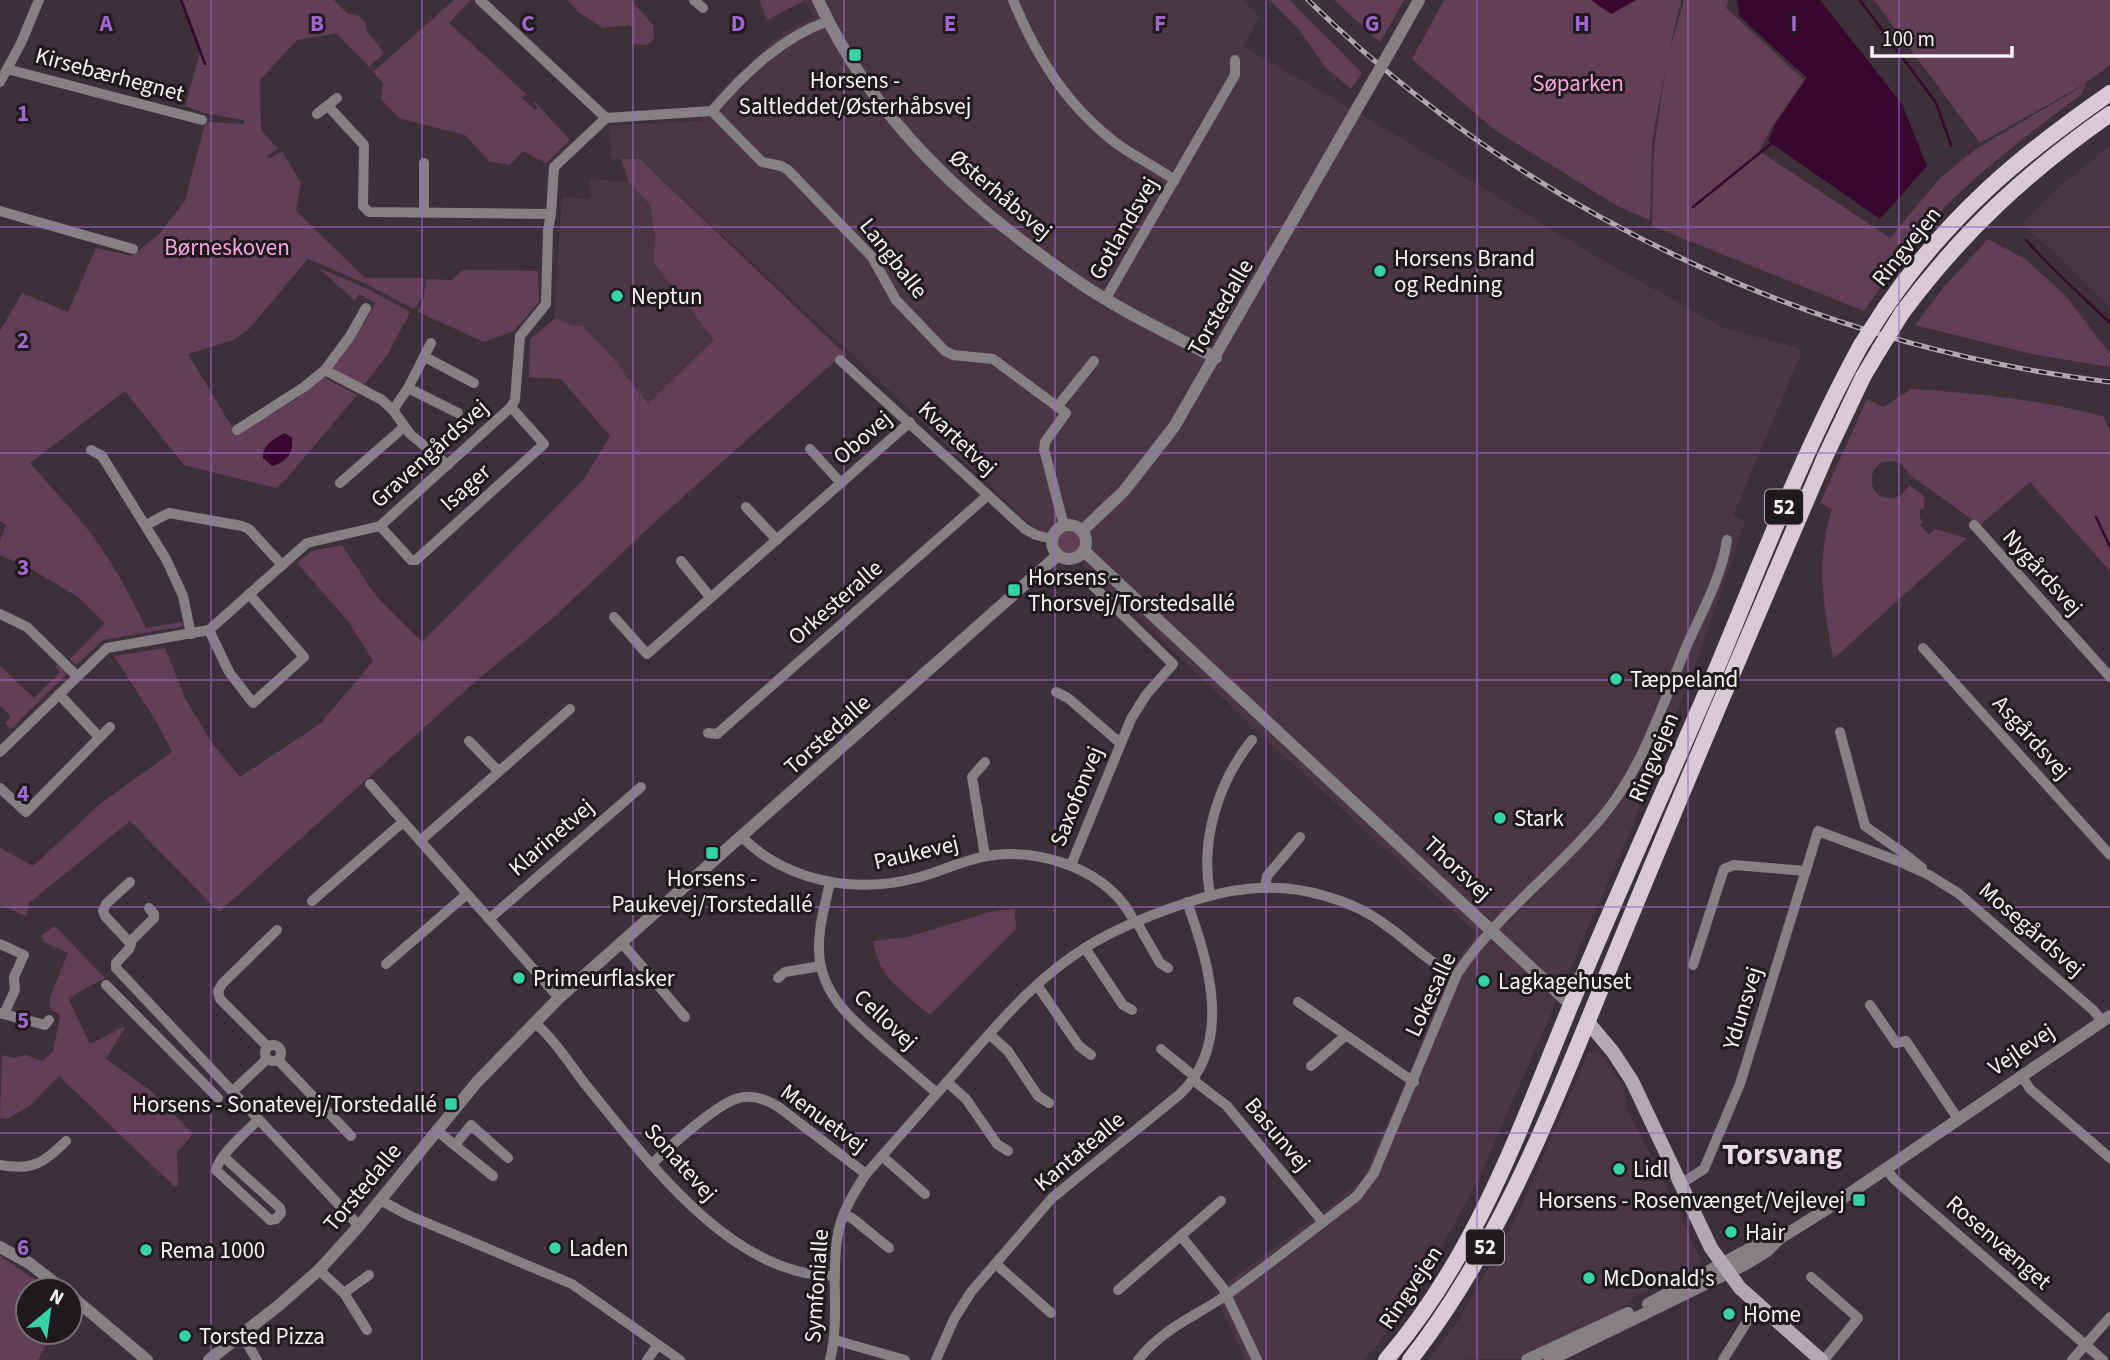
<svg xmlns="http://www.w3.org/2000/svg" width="2110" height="1360" font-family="'Source Sans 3',sans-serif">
  <rect width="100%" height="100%" fill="#3d3039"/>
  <g fill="#4b3744">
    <polygon points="805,0 1242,0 1259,17 1243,47 1366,117 1592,254 1723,328 1788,345 1802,351 1733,516 1745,521 1695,667 1633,825 1476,1185 1423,1280 1384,1336 1364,1360 1246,1360 1214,1293 1328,1208 1361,1181 1412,1069 1444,981 1454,963 1478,934 1269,742 1084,567 1070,545 1033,527 848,351 641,160 611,159 609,126 702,121 701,114 723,88 780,34 814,17"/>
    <polygon points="2110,146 2110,307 2023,223 2063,184"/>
    <polygon points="590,179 629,182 650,205 655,235 654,263 714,338 648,404 570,326 554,317 562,197 590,199"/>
    <polygon points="1598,1051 1623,1086 1627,1109 1677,1208 1701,1260 1698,1266 1634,1297 1566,1358 1430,1360 1430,1357 1460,1318 1495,1257 1521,1207 1589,1052"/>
  </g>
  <g fill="#623f57">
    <path d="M183,0h151l13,13 12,3 6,6 2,9 17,22 -15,14 -33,-34 -39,7 -37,40 1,50 17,19 -11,7 2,2 13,-6 19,30 -5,29 69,67h58l-1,19 -8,12 -52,-27 -54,-23 -60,71 -15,10 -45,14 49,81 61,-37 25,-21 34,18 -71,84 -10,9 -92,-23 -59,-74 -95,72c21,25 45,48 64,75 21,28 37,59 52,90l36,-6 2,4 -81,14 -27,25 -6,-6 35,-36 -27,-26 -45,-27 -33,-15v-14l6,-16 -6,-4v-190l22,-38 46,19 28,-64 36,8 26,-21 27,-34 20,-77 4,-2 35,2v-4l-40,-7 -19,-7 16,-57z"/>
    <polygon points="454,0 471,0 449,23 526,94 522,98 536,110 538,108 533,103 535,102 570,140 546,163 523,151 510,165 489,161 465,135 399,118 381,99 383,83 373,72"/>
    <polygon points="568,0 631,0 653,25 654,39 647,45 632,44 632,27 629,25 603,28 577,11"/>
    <polygon points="759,0 804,0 804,1 767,20"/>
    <polygon points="1270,0 1290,0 1362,73 1351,89 1325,67 1300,31"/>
    <polygon points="1334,0 1404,0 1380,42"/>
    <path d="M1444,0h237l-12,53 15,-53h45l-3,8 78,72 -33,48 -12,23 131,87 51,-61 35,-28 110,-65 -4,10c-56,42 -115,85 -161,139 -20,25 -39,52 -57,78l-212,-85 2,-77 12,-83 -14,76 -2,78 -31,-13 -124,-77 -83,-71z"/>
    <polygon points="1874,0 2110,0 2110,65 2083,85 1980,143"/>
    <polygon points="621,159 640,159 844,353 655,522 553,618 477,680 219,912 130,821 29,903 26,916 0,905 0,848 33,866 101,803 172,752 156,721 114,656 165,648 185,698 211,742 240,777 320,724 373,661 348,621 297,563 312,551 342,545 376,596 422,642 584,479 610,436 561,379 529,377 530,339 556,318 572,326 582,326 607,351 648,404 714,339 654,263 655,235 650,205 629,182"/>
    <polygon points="1988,239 2025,259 2065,295 2110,354 2109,367 2032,354 1915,325 1944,287"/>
    <polygon points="319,268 368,289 410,312 387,356 363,386 336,373 333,365 361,323 364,324 375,303 359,294 355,301"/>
    <polygon points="462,270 538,271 539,302 514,331 484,342 418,312 424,297 426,279 452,280"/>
    <path d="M1912,389c65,4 128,11 191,27l7,15v140l-80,-89 -50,43 -70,-50 -10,-12c-34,-12 -38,37 -9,35 9,0 14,-6 18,-13l15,11v13l-4,1v8l3,4 -3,3 9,9 6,-5 32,9 -134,121c-9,-52 -18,-98 -1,-150l-12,-6 47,-104 16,8z"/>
    <circle cx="1069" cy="541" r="12"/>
    <polygon points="59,663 68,673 11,729 5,723 11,717 0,705 0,666 34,698 60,672 55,666"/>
    <path d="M1015,909l1,20 -86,86c-26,-22 -52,-38 -57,-74l35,-4 82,-25z"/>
    <polygon points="55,926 105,978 68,998 90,1044 123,1027 125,1028 106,1059 151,1091 193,1134 177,1152 178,1186 174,1186 59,1076 30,1106 7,1119 0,1118 2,1055 15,1058 26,1055 42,1061 53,1052 60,1016 50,1008 50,997 68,953 44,942 42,935"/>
    <polygon points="0,1256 51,1290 28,1290 28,1332 53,1332 38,1360 0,1360"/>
  </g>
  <g fill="#38072d">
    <polygon points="1591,0 1636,0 1611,14"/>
    <polygon points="1737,0 1820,0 1902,104 1927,166 1880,219 1768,141 1776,123 1807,78 1739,16"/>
    <path d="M285,433l7,5c2,15 -5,24 -20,28l-9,-8c0,-14 11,-19 22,-25z"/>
  </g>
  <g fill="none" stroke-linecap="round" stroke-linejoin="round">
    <g stroke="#38072d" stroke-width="2.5">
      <polyline points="181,0 205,64"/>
      <polyline points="1860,0 1936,103 1951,145"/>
      <polyline points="1693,207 1772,143"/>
      <path d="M2026,240c26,29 55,56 84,83"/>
      <polyline points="2096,517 2110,547"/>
    </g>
    <g stroke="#867f84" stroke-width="10">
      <polyline points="480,0 606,118"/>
      <polyline points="694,0 703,8"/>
      <path d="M1013,0c24,58 55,108 107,146 18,12 37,22 55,34"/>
      <polyline points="7,69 202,120"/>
      <polyline points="0,82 21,43 39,0"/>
      <polyline points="328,106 364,145 363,206 369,212 551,214"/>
      <polyline points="712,111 762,162 781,166 788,170 872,257 896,300 945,351 953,355 993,359 1066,413 1045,442 1044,449 1064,526"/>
      <polyline points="317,114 337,98"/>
      <polyline points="0,211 133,249"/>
      <polyline points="424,212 424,163"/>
      <polyline points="1106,298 1235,75 1235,60"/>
      <polyline points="425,357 474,383"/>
      <polyline points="840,360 1025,529 1036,535 1052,539"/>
      <polyline points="325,370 350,336 366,308"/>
      <polyline points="408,388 458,413"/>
      <polyline points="1057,407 1094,361"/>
      <polyline points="393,410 408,388 431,343"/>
      <polyline points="237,430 304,387 325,370 382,400 393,410 410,434 448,465"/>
      <polyline points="810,449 841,483"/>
      <polyline points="91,450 102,456 166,559 183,596 191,634"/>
      <polyline points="340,483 404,427"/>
      <polyline points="746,507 777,540"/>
      <polyline points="146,525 169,513 242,526 249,529 282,565"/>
      <polyline points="1974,525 2110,677"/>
      <polyline points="380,526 411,560 416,560 544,444 511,407"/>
      <polyline points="681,561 710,597"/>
      <polyline points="0,614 27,627 77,676"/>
      <polyline points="614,617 647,654 910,422"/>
      <polyline points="209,630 229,672 253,703 304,657 249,594"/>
      <polyline points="1923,648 2110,855"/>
      <polyline points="1056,692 1068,698 1120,743"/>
      <polyline points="59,694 99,737"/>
      <polyline points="1840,732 1865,826 1902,852 1922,868"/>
      <polyline points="708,733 717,734 988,495"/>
      <polyline points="469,741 498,771"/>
      <path d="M0,752l107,-104 102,-18 98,-87 73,-17 131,-119 4,-7 5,-64 26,-32 2,-74 3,-16 3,-47 52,-49 106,-7c32,-37 70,-74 116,-90"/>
      <polyline points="370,784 559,998"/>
      <polyline points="0,788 26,812 110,727"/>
      <path d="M742,837c45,45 114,57 174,41 24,-6 47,-18 71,-22 54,-9 122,14 147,65"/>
      <polyline points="420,841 570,709"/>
      <polyline points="985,856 972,777 985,762"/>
      <polyline points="1071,865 1131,719 1146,695 1173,664 1088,581"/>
      <polyline points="130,882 106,904 103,911 105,916 131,944 129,949 116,963 116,968 359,1226"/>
      <path d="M830,882c-5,24 -12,45 -11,70 2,45 37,71 69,99 16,14 32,28 49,42"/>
      <polyline points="1265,887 1267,876 1300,837"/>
      <path d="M1210,894c-10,-53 8,-112 42,-154"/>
      <polyline points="312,901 403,822"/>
      <polyline points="489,919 641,787"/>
      <polyline points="1136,921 1160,963 1168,968"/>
      <polyline points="130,942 154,918 154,914 149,908"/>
      <polyline points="622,943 685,1017"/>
      <polyline points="0,944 24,955 14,977 15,990 4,1014"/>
      <polyline points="1085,948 1123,1005 1132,1010"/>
      <polyline points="386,964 467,894"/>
      <polyline points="1693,965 1724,869 1734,865 1806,871"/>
      <polyline points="778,978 785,972 821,966"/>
      <polyline points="106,985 218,1098"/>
      <polyline points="1037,985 1079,1046 1091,1055"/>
      <polyline points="1298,1002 1414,1082"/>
      <polyline points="1870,1005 1896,1043 1906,1041 1958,1119"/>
      <polyline points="0,1013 45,1025 49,1020"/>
      <path d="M534,1022c20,17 35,41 51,62 60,73 145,192 249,192"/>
      <polyline points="989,1034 1008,1051 1038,1096 1049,1103"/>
      <circle cx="273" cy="1053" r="8"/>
      <polyline points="268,1047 220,999 218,991 222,984 277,930"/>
      <polyline points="1161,1049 1195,1077"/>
      <polyline points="278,1060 351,1136"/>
      <polyline points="1311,1066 1345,1036"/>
      <polyline points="2022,1076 2030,1089 2110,1158"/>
      <polyline points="1193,1080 1227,1106 1323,1222"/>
      <polyline points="947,1082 966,1099 997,1144 1008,1151"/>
      <polyline points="232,1092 267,1059"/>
      <polyline points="436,1130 493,1176"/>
      <polyline points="455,1145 471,1125 508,1158"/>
      <polyline points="882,1156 925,1194"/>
      <path d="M224,1157l56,51 1,5 -5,6 -6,1 -54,-50c3,-15 31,-39 42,-50"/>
      <path d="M653,1163c16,-16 66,-61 86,-65 15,-4 29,2 41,10l86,66"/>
      <path d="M0,1165c32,6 44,-2 66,-24"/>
      <polyline points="1886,1169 1895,1180 2103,1360"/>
      <polyline points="1682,1183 1704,1169 1740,1084 1818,831 1898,861 1929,875 1958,893 2093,1010 2102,1021"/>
      <polyline points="380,1200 408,1215 572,1284 680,1360"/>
      <polyline points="844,1215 852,1218 889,1248"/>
      <polyline points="1181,1236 1223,1288 1257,1360"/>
      <polyline points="996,1264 1051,1313"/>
      <polyline points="319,1270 344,1293 367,1330"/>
      <polyline points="1811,1277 1858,1318 1824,1360"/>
      <polyline points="1118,1290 1221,1201"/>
      <polyline points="344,1293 369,1275"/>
      <polyline points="242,1335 257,1360"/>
      <polyline points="835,1340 905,1360"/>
      <polyline points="647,1360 658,1345"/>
      <path d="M830,1360c10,-40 1,-80 7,-121 3,-24 16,-45 29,-65 34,-39 68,-77 102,-116 36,-41 72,-83 120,-112 29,-18 60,-30 92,-41 48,-17 95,-24 145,-9 22,6 44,16 62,30 22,15 44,40 70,48"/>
      <path d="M936,1360l18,-41 17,-27 81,-94 127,-103c55,-51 30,-132 8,-193"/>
      <path d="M1138,1360c26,-33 57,-43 90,-66 44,-32 86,-65 129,-98l17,-23 83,-199c39,-59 99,-102 145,-157 41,-49 61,-114 85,-172 15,-33 35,-69 40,-105"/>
      <polyline points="1723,1360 1758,1304"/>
      <polyline points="2072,1360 2110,1317"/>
    </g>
    <g stroke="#867f84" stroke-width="12">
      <path d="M818,0c57,123 152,208 262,283 43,29 90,51 136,75"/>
      <polyline points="1397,39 1419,0"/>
      <circle cx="1069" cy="542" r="17"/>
      <polyline points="1082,531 1124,491 1174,427 1370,86"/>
      <polyline points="1084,551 1571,1005"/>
      <polyline points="0,1247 29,1263 64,1290"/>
      <polyline points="70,1295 147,1360"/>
      <polyline points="1648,1304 1762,1242 1778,1239"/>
      <polyline points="209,1360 278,1306 319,1270 359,1226 477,1082 559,998 1058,555"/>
      <polyline points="1527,1360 1628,1313"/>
      <polyline points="1550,1360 1744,1265 1767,1251 1779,1239 1830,1207 2110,1016"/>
    </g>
    <polyline stroke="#b4a9b0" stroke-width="14" points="1587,1021 1613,1052 1632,1081 1711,1248 1740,1288 1821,1360"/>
    <g stroke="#d8c9d3" stroke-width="16">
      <path d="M1885,308c63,-92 134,-152 225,-215"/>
      <path d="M1902,313c61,-82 124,-140 208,-199"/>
      <path d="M1386,1360c89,-103 133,-229 184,-353 47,-113 98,-225 146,-337 46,-110 88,-221 145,-325"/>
      <path d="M1410,1360c97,-124 151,-276 211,-420 66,-161 135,-322 204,-483l38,-80 16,-27"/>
    </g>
    <defs>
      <path id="rail" d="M1308,0c215,211 504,346 802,382"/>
    </defs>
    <use href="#rail" stroke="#b2a7ae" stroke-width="5"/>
    <use href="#rail" stroke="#201a1e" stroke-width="2.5" stroke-dasharray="8" stroke-linecap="butt"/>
    <polyline stroke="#867f84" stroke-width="12" points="1370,86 1397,39"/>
    <g stroke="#d8c9d3" stroke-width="16">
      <polyline points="1861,345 1885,308"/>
      <polyline points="1879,350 1902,313"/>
    </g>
  </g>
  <path fill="none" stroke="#a167d0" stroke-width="2" stroke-opacity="0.55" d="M211,0v1360M422,0v1360M633,0v1360M844,0v1360M1055,0v1360M1266,0v1360M1477,0v1360M1688,0v1360M1899,0v1360M0,227h2110M0,453h2110M0,680h2110M0,907h2110M0,1133h2110"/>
  <g fill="#35d4a7" stroke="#201a1e" stroke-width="2.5">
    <rect x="848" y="48" width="14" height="14" rx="3.5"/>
    <circle cx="1380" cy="271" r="7"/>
    <circle cx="617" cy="296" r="7"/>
    <rect x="1007" y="583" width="14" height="14" rx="3.5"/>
    <circle cx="1616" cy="679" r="7"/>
    <circle cx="1500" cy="818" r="7"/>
    <rect x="705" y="846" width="14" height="14" rx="3.5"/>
    <circle cx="519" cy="978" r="7"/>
    <circle cx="1484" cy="981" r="7"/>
    <rect x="444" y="1097" width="14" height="14" rx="3.5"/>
    <circle cx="1619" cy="1169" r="7"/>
    <rect x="1852" y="1193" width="14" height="14" rx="3.5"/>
    <circle cx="1731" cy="1232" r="7"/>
    <circle cx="555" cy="1248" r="7"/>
    <circle cx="146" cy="1250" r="7"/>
    <circle cx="1589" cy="1278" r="7"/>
    <circle cx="1729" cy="1314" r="7"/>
    <circle cx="185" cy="1336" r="7"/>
  </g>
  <g text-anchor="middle" stroke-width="6" stroke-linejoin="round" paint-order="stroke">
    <g fill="#201a1e" stroke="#b8b0b5" stroke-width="2">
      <rect x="1765" y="489.5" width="38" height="35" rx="5"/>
      <rect x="1466" y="1229.5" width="38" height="35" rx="5"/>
    </g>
    <g font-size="21" font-weight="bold" fill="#f9f0f6">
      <text x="1784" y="514">52</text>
      <text x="1485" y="1254">52</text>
    </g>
    <g font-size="23" fill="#f9f0f6" stroke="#201a1e">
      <text transform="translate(110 74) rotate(15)" y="8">Kirsebærhegnet</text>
      <text transform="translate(1001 194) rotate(40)" y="8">Østerhåbsvej</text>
      <text transform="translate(1123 228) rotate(-60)" y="8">Gotlandsvej</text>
      <text transform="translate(1906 246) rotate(-51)" y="8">Ringvejen</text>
      <text transform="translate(894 258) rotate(52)" y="8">Langballe</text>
      <text transform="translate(1220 307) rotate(-60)" y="8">Torstedalle</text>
      <text transform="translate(862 437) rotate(-41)" y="8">Obovej</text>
      <text transform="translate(958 438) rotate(43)" y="8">Kvartetvej</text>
      <text transform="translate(429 453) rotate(-42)" y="8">Gravengårdsvej</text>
      <text transform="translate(465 487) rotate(-42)" y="8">Isager</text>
      <text transform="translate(2043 572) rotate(48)" y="8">Nygårdsvej</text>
      <text transform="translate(835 602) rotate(-41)" y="8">Orkesteralle</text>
      <text transform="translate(827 734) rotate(-42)" y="8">Torstedalle</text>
      <text transform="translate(2032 737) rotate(48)" y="8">Asgårdsvej</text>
      <text transform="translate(1653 757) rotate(-67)" y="8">Ringvejen</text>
      <text transform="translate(1076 796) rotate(-68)" y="8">Saxofonvej</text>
      <text transform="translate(551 837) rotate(-41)" y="8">Klarinetvej</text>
      <text transform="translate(916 852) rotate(-13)" y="8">Paukevej</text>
      <text transform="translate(1458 868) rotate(43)" y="8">Thorsvej</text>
      <text transform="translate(2032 929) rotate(41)" y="8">Mosegårdsvej</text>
      <text transform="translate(1430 994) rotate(-65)" y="8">Lokesalle</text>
      <text transform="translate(1742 1008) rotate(-73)" y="8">Ydunsvej</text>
      <text transform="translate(886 1019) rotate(43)" y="8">Cellovej</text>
      <text transform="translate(2021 1049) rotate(-34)" y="8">Vejlevej</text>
      <text transform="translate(824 1118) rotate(36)" y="8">Menuetvej</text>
      <text transform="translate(1278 1134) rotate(50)" y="8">Basunvej</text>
      <text transform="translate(1079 1151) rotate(-40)" y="8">Kantatealle</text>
      <text transform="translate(681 1162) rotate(48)" y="8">Sonatevej</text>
      <text transform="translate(362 1187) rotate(-50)" y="8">Torstedalle</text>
      <text transform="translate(1999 1242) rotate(41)" y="8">Rosenvænget</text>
      <text transform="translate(816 1286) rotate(-86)" y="8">Symfonialle</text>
      <text transform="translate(1410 1287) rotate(-56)" y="8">Ringvejen</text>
    </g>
    <g font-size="23" fill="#f9f0f6" stroke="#201a1e" text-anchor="start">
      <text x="855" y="88" text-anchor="middle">Horsens -<tspan x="855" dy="26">Saltleddet/Østerhåbsvej</tspan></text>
      <text x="1394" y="266">Horsens Brand<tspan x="1394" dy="26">og Redning</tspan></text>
      <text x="631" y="304">Neptun</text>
      <text x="1028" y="585">Horsens -<tspan x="1028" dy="26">Thorsvej/Torstedsallé</tspan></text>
      <text x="1630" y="687">Tæppeland</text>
      <text x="1514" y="826">Stark</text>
      <text x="712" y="886" text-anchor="middle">Horsens -<tspan x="712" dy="26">Paukevej/Torstedallé</tspan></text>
      <text x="533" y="986">Primeurflasker</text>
      <text x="1498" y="989">Lagkagehuset</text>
      <text x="437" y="1112" text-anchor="end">Horsens - Sonatevej/Torstedallé</text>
      <text x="1633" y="1177">Lidl</text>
      <text x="1845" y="1208" text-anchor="end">Horsens - Rosenvænget/Vejlevej</text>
      <text x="1745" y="1240">Hair</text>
      <text x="569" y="1256">Laden</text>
      <text x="160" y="1258">Rema 1000</text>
      <text x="1603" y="1286">McDonald's</text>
      <text x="1743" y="1322">Home</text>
      <text x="199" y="1344">Torsted Pizza</text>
    </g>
    <g font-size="23" fill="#f8a6df" stroke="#201a1e">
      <text x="1578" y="91">Søparken</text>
      <text x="227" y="255">Børneskoven</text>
    </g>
    <g font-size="30" font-weight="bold" fill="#ebdae5" stroke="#201a1e">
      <text x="1782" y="1164">Torsvang</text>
    </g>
  </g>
  <g font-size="23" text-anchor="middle" font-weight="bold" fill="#a167d0" stroke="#201a1e" stroke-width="6" stroke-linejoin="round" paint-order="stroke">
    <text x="106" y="31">A</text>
    <text x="317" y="31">B</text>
    <text x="528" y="31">C</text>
    <text x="738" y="31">D</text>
    <text x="950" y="31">E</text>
    <text x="1160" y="31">F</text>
    <text x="1372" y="31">G</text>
    <text x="1582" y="31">H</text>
    <text x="1794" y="31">I</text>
    <text x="23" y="121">1</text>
    <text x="23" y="348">2</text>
    <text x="23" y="575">3</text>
    <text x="23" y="801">4</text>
    <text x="23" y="1028">5</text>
    <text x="23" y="1255">6</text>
  </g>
  <g transform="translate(49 1311) rotate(29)"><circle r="33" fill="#201a1e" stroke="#777074" stroke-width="2"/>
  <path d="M0-5L12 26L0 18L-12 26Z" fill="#35d4a7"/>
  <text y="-10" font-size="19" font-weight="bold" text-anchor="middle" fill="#f9f0f6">N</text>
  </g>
  <path d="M1872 46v10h140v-10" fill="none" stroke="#f9f0f6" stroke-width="3.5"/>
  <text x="1882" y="46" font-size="21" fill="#f9f0f6" stroke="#201a1e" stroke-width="5" paint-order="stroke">100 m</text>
</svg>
